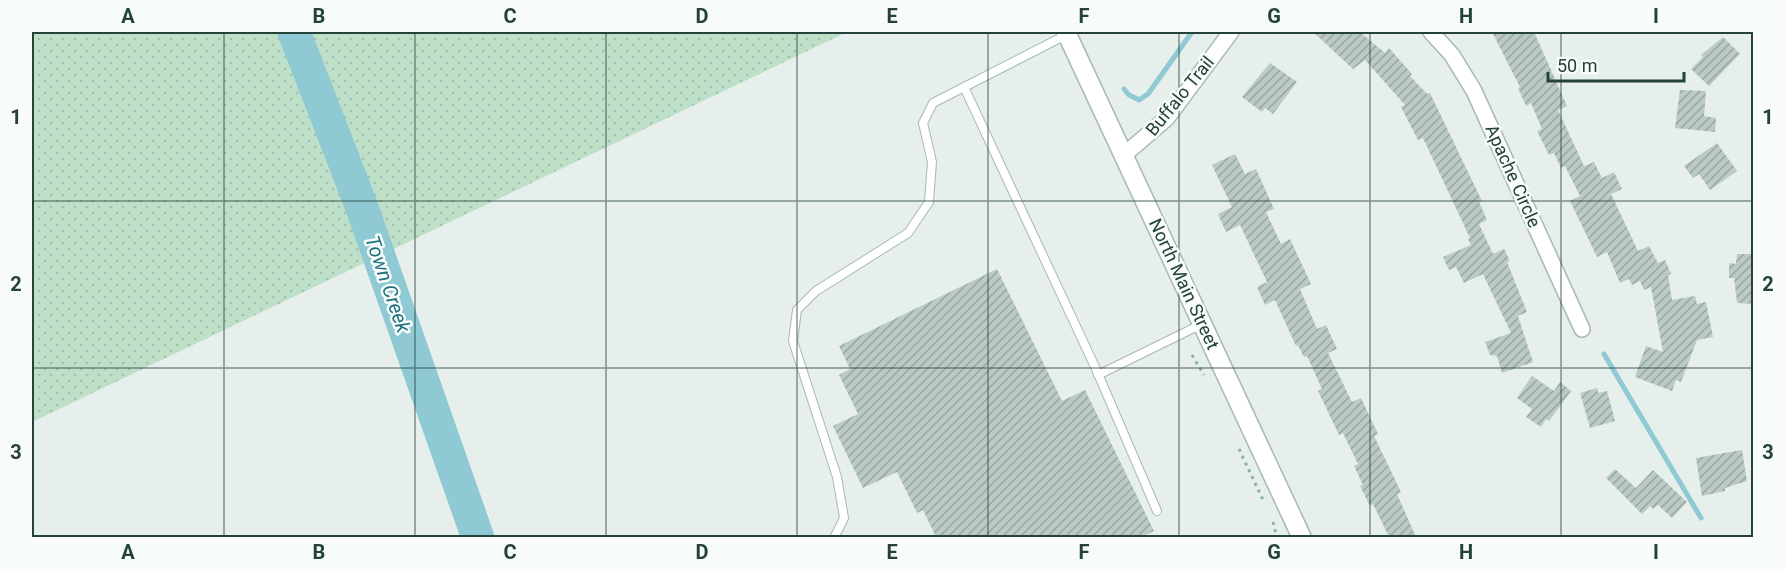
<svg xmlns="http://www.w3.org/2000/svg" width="1785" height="569" font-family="Roboto,sans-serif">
  <defs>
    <pattern id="green-dots" width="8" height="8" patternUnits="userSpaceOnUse" patternTransform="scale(1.5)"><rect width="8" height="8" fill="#bfe0c8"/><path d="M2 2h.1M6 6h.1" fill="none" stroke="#a4c1ad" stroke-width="1.8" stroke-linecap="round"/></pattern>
    <pattern id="building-hatch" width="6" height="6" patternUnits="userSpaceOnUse" patternTransform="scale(1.5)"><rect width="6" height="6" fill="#bbcac4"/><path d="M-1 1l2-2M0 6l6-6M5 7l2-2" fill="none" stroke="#98a6a0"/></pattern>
  </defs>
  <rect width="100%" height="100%" fill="#e6efeb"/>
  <polygon fill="url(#green-dots)" points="32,32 847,32 32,422"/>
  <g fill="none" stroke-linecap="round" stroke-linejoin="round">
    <g stroke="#8ec9d4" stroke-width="5">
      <polyline points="1124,89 1129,95 1139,100 1148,94 1192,32"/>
      <polyline points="1604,354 1701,518"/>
    </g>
    <polyline stroke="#8ec9d4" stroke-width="33" points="294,32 361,205 478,538"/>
  </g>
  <g fill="url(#building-hatch)">
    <polygon points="1313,32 1360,32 1385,53 1389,48 1412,74 1410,76 1427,94 1430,93 1482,201 1479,202 1487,220 1479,224 1493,254 1504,249 1510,261 1507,262 1527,312 1518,316 1533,362 1502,373 1497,356 1490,355 1485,342 1511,333 1483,274 1464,283 1456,267 1449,270 1443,257 1471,245 1468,239 1470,238 1423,138 1418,140 1401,107 1405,105 1365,60 1353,69"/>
    <polygon points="1492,32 1534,32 1567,106 1558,110 1584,166 1594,162 1602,178 1614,172 1622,189 1611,194 1638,251 1649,246 1658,263 1665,260 1671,274 1668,275 1672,300 1695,296 1697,304 1706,302 1713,337 1697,340 1681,382 1676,380 1672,391 1635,377 1646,346 1663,352 1651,287 1644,290 1640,281 1632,285 1629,279 1620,283 1607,252 1597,257 1570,201 1580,196 1565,166 1561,168 1554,153 1549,155 1537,131 1542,129 1531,103 1526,106 1518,88 1520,87"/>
    <polygon points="1723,37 1740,54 1709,86 1691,69 1703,57 1701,55"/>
    <polygon points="1270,63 1297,82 1273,114 1265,108 1262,112 1242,97"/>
    <polygon points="1680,90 1706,91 1704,116 1716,118 1715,132 1675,128"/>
    <polygon points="1717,143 1737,171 1710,190 1699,174 1693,178 1684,166"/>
    <polygon points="1235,154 1245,174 1256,169 1274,209 1266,212 1281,244 1290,239 1311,284 1300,289 1317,329 1326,325 1337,349 1328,353 1352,402 1361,398 1378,434 1374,436 1401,492 1397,494 1416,537 1389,537 1373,504 1370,506 1360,486 1363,485 1354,466 1358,464 1343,433 1339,435 1318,391 1322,389 1307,356 1304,357 1298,345 1296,346 1275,300 1265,305 1257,287 1267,282 1240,225 1226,232 1218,214 1232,207 1212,165"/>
    <polygon points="1737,254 1754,254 1754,304 1737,303 1734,278 1729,278 1729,263 1736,264"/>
    <polygon points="997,269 1062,401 1085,390 1154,531 1141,537 936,537 923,510 917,513 897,472 863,488 833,426 858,414 839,375 850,369 839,346"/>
    <polygon points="1532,376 1554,391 1560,382 1571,391 1549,421 1546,419 1541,427 1526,417 1532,409 1517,398"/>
    <polygon points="1597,388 1598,393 1607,391 1615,421 1590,428 1580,393"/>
    <polygon points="1742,450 1747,481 1725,488 1725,491 1702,496 1696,458"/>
    <polygon points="1615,469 1636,488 1653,470 1687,502 1672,518 1658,505 1653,509 1650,506 1642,514 1606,478"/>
  </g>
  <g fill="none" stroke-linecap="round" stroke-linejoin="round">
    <defs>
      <g id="service">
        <polyline points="964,87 1096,369 1157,511"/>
        <polyline points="1098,375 1202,324"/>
        <polyline points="834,538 844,518 837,477 793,341 797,310 816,291 908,233 929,202 932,162 923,123 933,103 1068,34"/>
      </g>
      <g id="minor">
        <polyline points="1431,32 1452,55 1474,91 1582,329"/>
        <polyline points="1124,155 1167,118 1231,32"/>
      </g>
      <polyline id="tertiary" points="1066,32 1302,538"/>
    </defs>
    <use href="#service" stroke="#a8b8b2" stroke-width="10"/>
    <use href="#minor" stroke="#a8b8b2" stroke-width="18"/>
    <use href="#tertiary" stroke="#a8b8b2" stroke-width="21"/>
    <g stroke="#86b3a5" stroke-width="3" stroke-dasharray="3 4.5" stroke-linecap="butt">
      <polyline points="1192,355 1204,375"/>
      <polyline points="1239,449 1263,500"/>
      <polyline points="1273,522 1277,538"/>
    </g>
    <use href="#service" stroke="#fff" stroke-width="8"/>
    <use href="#minor" stroke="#fff" stroke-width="15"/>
    <use href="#tertiary" stroke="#fff" stroke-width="18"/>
  </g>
  <path fill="none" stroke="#24423a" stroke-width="1.5" stroke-opacity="0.55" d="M224,32v506M415,32v506M606,32v506M797,32v506M988,32v506M1179,32v506M1370,32v506M1561,32v506M32,201h1722M32,368h1722"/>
  <g text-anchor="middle" stroke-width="5" stroke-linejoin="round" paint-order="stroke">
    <g font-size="18" fill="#24423a" stroke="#f7fbf9">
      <text transform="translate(1180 96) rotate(-51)" y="6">Buffalo Trail</text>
      <text transform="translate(1513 176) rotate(66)" y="6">Apache Circle</text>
      <text transform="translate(1184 284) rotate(65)" y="6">North Main Street</text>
    </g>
    <g font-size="20" font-style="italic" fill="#1c6f80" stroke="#f7fbf9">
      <text transform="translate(388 284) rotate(71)" y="7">Town Creek</text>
    </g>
  </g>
  <rect width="1785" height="569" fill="none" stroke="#f7fbf9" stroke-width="66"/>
  <path d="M1548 72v9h136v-9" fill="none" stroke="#24423a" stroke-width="3"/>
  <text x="1557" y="72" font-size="18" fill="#24423a" stroke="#f7fbf9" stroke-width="4.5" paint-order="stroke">50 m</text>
  <rect x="33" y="33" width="1719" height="503" fill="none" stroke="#24423a" stroke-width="2"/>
  <g font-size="20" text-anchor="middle" font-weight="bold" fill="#24423a">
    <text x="128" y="23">A</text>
    <text x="319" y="23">B</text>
    <text x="510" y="23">C</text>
    <text x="702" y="23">D</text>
    <text x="892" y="23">E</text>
    <text x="1084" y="23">F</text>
    <text x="1274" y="23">G</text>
    <text x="1466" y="23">H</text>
    <text x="1656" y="23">I</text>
    <text x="16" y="124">1</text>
    <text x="1768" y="124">1</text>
    <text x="16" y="291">2</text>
    <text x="1768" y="291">2</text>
    <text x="16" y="459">3</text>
    <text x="1768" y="459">3</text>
    <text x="128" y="559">A</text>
    <text x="319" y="559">B</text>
    <text x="510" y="559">C</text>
    <text x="702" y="559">D</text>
    <text x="892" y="559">E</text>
    <text x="1084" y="559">F</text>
    <text x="1274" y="559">G</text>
    <text x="1466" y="559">H</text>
    <text x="1656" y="559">I</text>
  </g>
</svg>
